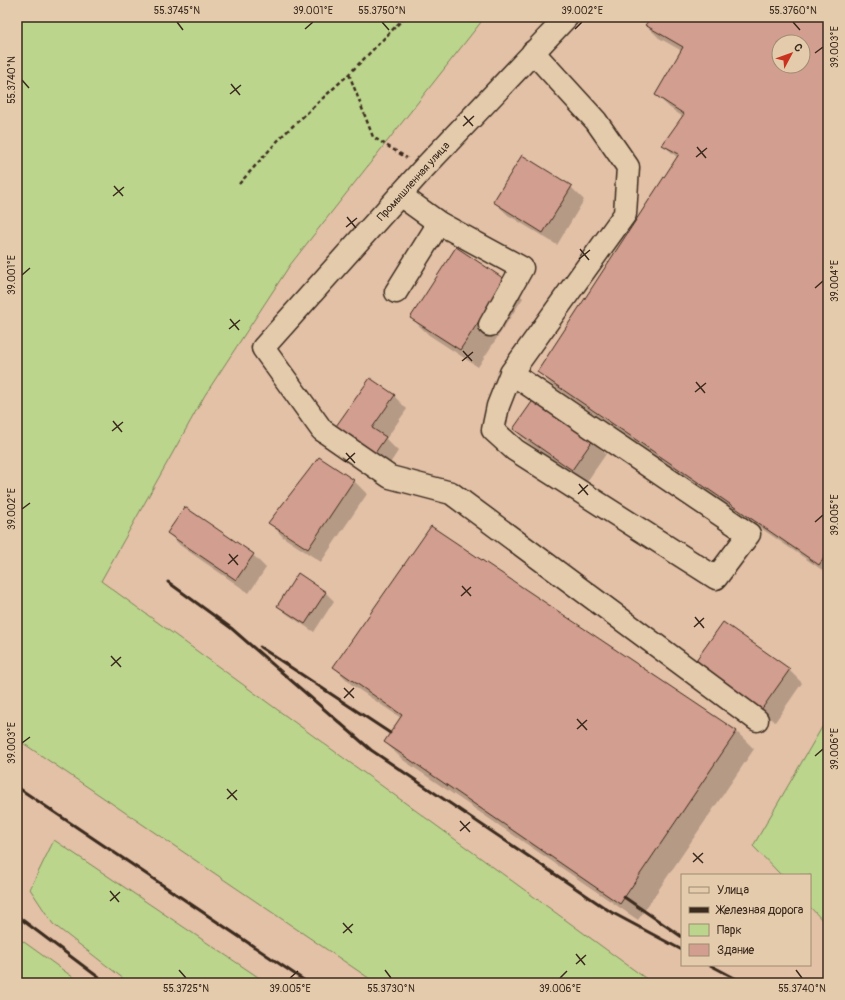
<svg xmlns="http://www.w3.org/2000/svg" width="845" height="1000" font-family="Pangolin,sans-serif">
  <rect width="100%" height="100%" fill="#e3c1a7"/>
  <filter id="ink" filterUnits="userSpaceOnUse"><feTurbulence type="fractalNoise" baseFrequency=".025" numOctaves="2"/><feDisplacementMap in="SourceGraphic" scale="8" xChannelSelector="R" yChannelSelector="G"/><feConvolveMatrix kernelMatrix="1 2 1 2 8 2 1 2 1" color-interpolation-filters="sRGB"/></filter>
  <g filter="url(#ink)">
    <g fill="#bbd58d" stroke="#7b8056">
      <polygon points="17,17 485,17 290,265 205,395 101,581 652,983 376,983 17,739"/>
      <polygon points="828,717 828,926 810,907 810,875 781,875 753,846"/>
      <polygon points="54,840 267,983 129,983 53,924 30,889"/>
      <polygon points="17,937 81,983 17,983"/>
    </g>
    <g fill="#0003" fill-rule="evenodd">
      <path d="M653,17h168l7,5v552l-276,-189 -13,-13 139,-214 -15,-13 20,-28 -13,-9 -14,-13 26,-44 -23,-13 -13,-13zM779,42h24v24h-24z"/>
      <polygon points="571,187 584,200 557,245 508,215 494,202"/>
      <polygon points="505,281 523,298 478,367 429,335 411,318"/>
      <polygon points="394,396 407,409 386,439 398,451 387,468 349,442"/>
      <polygon points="514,429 592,441 606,454 586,483 527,442"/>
      <polygon points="319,458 354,481 367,494 321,562 283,537 270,523"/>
      <polygon points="431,527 737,732 754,749 638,920 403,760 385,742 401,718 352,685 334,667"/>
      <polygon points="168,533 253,555 266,568 249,593 181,546"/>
      <polygon points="325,592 334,601 314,632 287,614 278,606"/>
      <polygon points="789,670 802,683 775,722 709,676"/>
    </g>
    <g fill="#d29e8f" stroke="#3b2a1e" fill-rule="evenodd">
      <path d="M652,17h171l5,3v532l-9,13 -282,-193 142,-218 -17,-9 22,-31 -29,-19 28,-48 -38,-22zM779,42h24v24h-24z"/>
      <polygon points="522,155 572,186 543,233 493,202"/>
      <polygon points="456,247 506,280 460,350 410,318"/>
      <polygon points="370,378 395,395 372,428 386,437 373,456 334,429"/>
      <polygon points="534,399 593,440 572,470 513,429"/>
      <polygon points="319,457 354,480 308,549 268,523"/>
      <polygon points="185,507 254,554 236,580 167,533"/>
      <polygon points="431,526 737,731 620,904 384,742 402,715 333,667"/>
      <polygon points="298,573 326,592 305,624 277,606"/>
      <polygon points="723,622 790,669 761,710 694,663"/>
    </g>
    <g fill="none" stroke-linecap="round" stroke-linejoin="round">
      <defs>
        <g id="minor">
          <polyline points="567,17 424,168 263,348 322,430 390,477 451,493 757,720"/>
          <polyline points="400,195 439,223 522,268 490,325"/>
          <polyline points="396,292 439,223"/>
          <polyline points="511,373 498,406 493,430 515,450 716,578 749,534 511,373 625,214 628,167 596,121 533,52"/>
        </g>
      </defs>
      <use href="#minor" stroke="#3b2a1e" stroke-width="25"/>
      <g stroke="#3b2a1e" stroke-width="2.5" stroke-dasharray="4 3" stroke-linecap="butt">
        <polyline points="349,74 373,137 407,158"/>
        <polyline points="239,184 282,136 349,74 405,17"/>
      </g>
      <use href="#minor" stroke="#e3cbac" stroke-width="22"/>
      <g stroke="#3b2a1e" stroke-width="3">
        <polyline points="168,582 231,628 371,750 611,912 682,950"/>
        <polyline points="260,647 390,733"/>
        <polyline points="17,787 308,983"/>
        <polyline points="624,897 682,937"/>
        <polyline points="17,916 106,983"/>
        <polyline points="710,965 744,983"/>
      </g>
    </g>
  </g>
  <path fill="none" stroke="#3b2a1e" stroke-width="1.5" d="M177,22l6,8M382,22l7,8M793,22l7,8M305,29l8,-7M575,29l7,-7M815,53l8,-6M22,80l7,8M231,84l9,11M230,94l11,-9M464,116l9,10M463,126l11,-10M697,147l9,11M696,157l11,-9M114,186l9,10M113,196l11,-9M347,217l9,11M346,227l11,-9M580,249l9,11M579,259l11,-9M22,275l8,-7M815,288l8,-7M230,319l9,11M229,329l11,-9M463,351l9,10M462,361l11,-9M696,382l9,11M695,392l11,-9M113,421l9,11M112,431l11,-9M346,453l9,10M345,462l10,-9M579,484l9,11M578,494l10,-9M22,509l8,-6M815,522l8,-7M229,554l9,11M228,564l10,-9M462,586l9,10M461,596l10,-9M695,617l9,11M694,627l10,-9M111,656l10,11M111,666l10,-9M344,688l10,10M344,698l10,-10M577,719l10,11M577,729l10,-9M22,743l8,-6M815,756l8,-7M227,789l10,11M227,799l10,-9M460,821l10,11M460,831l10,-9M693,853l10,10M693,862l10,-9M110,891l9,11M110,901l10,-9M343,923l9,10M343,933l10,-9M576,954l9,11M576,964l10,-9M179,970l7,8M385,970l6,8M796,970l6,8M290,978l8,-7M560,978l7,-7"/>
  <g text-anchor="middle" stroke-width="4" stroke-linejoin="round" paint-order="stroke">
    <g font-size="11" fill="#3b2a1e" stroke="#e3cbac">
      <text transform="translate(413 181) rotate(-48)" y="4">Промышленная улица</text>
    </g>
  </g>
  <rect width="845" height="1000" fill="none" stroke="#e3cbac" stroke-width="44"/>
  <rect x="681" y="874" width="130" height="92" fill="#e3cbac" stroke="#a08b73"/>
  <rect x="689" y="887" width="20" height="6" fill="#e3cbac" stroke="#a08b73"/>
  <text x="717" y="894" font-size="12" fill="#3b2a1e">Улица</text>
  <rect x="689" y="907" width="20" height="6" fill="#3b2a1e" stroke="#a08b73"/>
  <text x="717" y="914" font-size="12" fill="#3b2a1e">Железная дорога</text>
  <rect x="689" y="924" width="20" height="12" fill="#bbd58d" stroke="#a08b73"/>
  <text x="717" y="934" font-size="12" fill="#3b2a1e">Парк</text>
  <rect x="689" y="944" width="20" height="12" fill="#d29e8f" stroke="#a08b73"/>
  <text x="717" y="954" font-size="12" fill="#3b2a1e">Здание</text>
  <g transform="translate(791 54) rotate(49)"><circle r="19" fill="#e3cbac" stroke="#a08b73"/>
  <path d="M0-3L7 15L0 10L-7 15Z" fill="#c8321e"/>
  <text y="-6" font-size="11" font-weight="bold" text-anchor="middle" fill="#3b2a1e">С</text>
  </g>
  <rect x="22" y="22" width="801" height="956" fill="none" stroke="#3b2a1e" stroke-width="1.5"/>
  <g font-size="10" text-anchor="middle" fill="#3b2a1e">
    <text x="177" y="14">55.3745°N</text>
    <text x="313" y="14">39.001°E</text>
    <text x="382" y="14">55.3750°N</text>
    <text x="582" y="14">39.002°E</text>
    <text x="793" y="14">55.3760°N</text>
    <text transform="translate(834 47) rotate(-90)" y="4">39.003°E</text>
    <text transform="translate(11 80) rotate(-90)" y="4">55.3740°N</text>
    <text transform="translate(11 275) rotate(-90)" y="4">39.001°E</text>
    <text transform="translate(834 281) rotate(-90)" y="4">39.004°E</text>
    <text transform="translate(11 509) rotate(-90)" y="4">39.002°E</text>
    <text transform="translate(834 515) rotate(-90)" y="4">39.005°E</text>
    <text transform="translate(11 743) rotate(-90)" y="4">39.003°E</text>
    <text transform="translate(834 749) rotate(-90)" y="4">39.006°E</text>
    <text x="186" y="992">55.3725°N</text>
    <text x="290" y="992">39.005°E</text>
    <text x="391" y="992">55.3730°N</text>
    <text x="560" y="992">39.006°E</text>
    <text x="802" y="992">55.3740°N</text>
  </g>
</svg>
